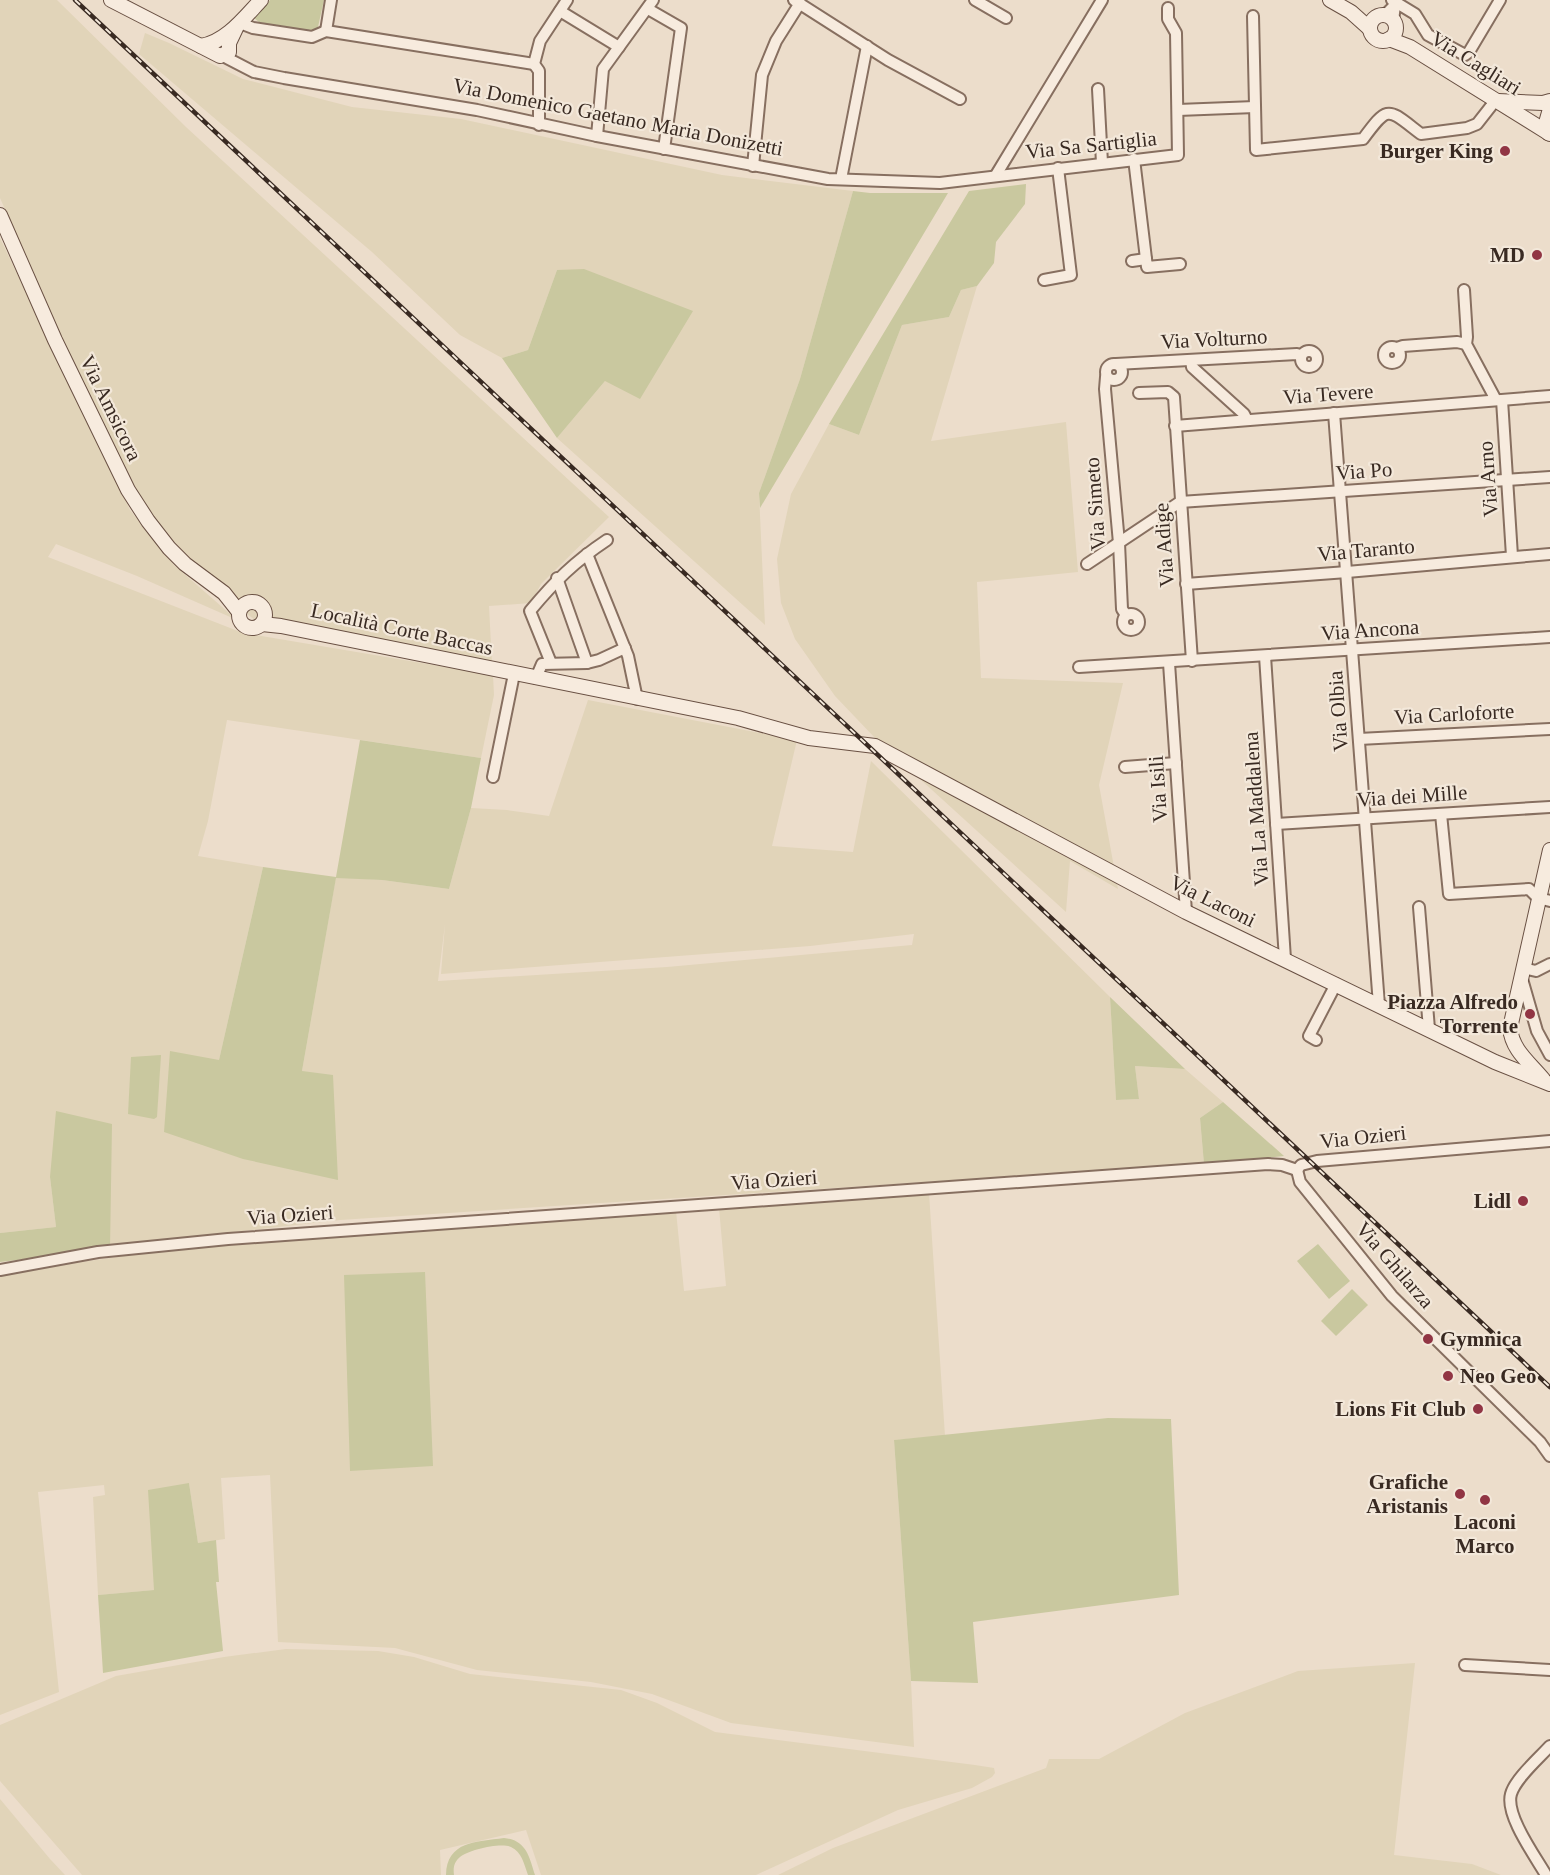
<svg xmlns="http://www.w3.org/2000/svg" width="1550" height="1875" font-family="Georgia,serif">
  <rect width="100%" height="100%" fill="#ecddcb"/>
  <g fill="#e1d4b9" fill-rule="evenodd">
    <polygon points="0,0 57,0 186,127 609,517 541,584 531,603 489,606 492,664 259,623 202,580 151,521 103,429 0,198"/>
    <polygon points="145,33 169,43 243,79 352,107 461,119 722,175 853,191 800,379 759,493 765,625 557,438 605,381 557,270 528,350 502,358 460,335 372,252 139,54"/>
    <path d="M0,238l130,272 44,55 63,55 -100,-44 -81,-32 -8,13 195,76 250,42 1,20 -13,63 -254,-38 -19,101 -10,35 65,11 -44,193 -54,72 137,-61 34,-194 46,3 67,9 22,-81 36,2 42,6 39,-116 209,40 -25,106 81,6 18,-91 239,236 6,103 23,-1 -4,-33 50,3 38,33 -23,16 4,46 -864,56 -149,17 -81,12 -60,-72 6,50 -56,6zM445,924l-4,50 369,-28 104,-12 -2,11 -245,22 -229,14z"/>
    <polygon points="977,286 931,441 1066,422 1078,572 977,582 981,678 1123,683 1099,785 1118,889 1070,861 1066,912 876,739 835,696 795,639 781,603 777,559 791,494 829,424 859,435 902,325 949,317 961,290"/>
    <polygon points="929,1193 945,1436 894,1440 911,1681 914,1747 731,1723 652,1694 591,1682 477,1670 395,1648 278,1642 270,1475 221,1478 225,1539 198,1543 189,1483 154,1590 98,1595 93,1497 105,1495 104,1485 38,1492 59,1692 0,1715 0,1274 164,1250 342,1235 424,1231 676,1211 684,1291 726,1286 719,1208"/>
    <polygon points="286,1649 378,1651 414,1657 470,1674 621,1690 657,1703 715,1732 975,1765 994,1768 995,1773 992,1777 972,1788 898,1810 756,1875 541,1875 526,1830 440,1850 441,1875 82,1875 0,1781 0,1725 116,1676 224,1657"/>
    <polygon points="1415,1663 1394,1855 1472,1864 1501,1875 778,1875 833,1848 1046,1768 1049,1759 1099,1759 1185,1713 1298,1671"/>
    <polygon points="0,1799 50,1859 65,1875 0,1875"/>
  </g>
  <g fill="#c9c89f">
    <polygon points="270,0 324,0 318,27 309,32 259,22 254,18"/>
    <polygon points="1026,184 1025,204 996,242 994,263 977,286 961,290 949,317 902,325 859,435 829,424 969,191"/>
    <polygon points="853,191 870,193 948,193 760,508 759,493 800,379"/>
    <polygon points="584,269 693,311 640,399 605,381 557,438 502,358 528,350 557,270"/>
    <polygon points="360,740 481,758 471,808 449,889 382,880 336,878 302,1071 333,1075 338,1180 243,1159 164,1132 170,1051 219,1060 263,867 336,877"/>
    <polygon points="1110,997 1185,1069 1135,1066 1139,1099 1116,1100"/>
    <polygon points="161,1055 157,1117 154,1119 128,1114 131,1057"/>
    <polygon points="1223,1102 1284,1156 1204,1164 1200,1118"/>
    <polygon points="56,1111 112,1124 110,1249 0,1262 0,1233 56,1227 50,1177"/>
    <polygon points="1318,1244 1350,1281 1329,1299 1297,1261"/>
    <polygon points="425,1272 433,1466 350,1471 344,1275"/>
    <polygon points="1352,1289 1368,1305 1336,1336 1321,1321"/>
    <polygon points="1108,1418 1171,1419 1179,1595 973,1622 978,1683 911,1681 894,1440"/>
    <polygon points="189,1483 198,1543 216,1540 219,1582 216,1582 223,1651 103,1673 98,1595 154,1590 148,1490"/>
    <path d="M504,1838c22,2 25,18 31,37h-7c-4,-11 -6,-23 -17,-28 -10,-5 -43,3 -51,10 -6,5 -7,11 -6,18h-8c1,-34 30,-33 58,-37z"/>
  </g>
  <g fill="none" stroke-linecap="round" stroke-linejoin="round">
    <defs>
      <g id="street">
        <polyline points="794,0 888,60 960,99"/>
        <polyline points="975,0 1006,18"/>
        <polyline points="1392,0 1415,14 1428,35 1465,55 1469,52 1500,0"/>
        <polyline points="648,9 681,28 664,149"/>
        <polyline points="560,11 619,47"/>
        <polyline points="1385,15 1397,3"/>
        <path d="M1253,16l3,134 107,-11c26,-35 24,-31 58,-5l46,-6 10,-4 18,-23"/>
        <polyline points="1393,21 1395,5"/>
        <polyline points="240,23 253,28 312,37 326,31 534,64"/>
        <polyline points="326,31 331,0"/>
        <polyline points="223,56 254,72 284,78 477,110 597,136 828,179 940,183 1178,155 1176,33 1168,19 1168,8"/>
        <polyline points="1098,89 1102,163"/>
        <polyline points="1178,110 1255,107"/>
        <polyline points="539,125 539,71 534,64 540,41 567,0"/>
        <polyline points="597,136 603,69 653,0"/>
        <polyline points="1134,159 1147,267 1180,264"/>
        <polyline points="753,166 762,75 776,41 800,3"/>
        <polyline points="996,175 1102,0"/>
        <polyline points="841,179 867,46"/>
        <polyline points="1132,261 1146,259"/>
        <polyline points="1044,280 1071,275 1058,168"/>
        <polyline points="1464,290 1467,337 1466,344 1496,400"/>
        <circle cx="1392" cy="355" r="8"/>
        <polyline points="1397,348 1403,346 1457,342 1466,344"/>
        <circle cx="1309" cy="359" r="8"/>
        <polyline points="1191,360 1192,367 1244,414 1247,420"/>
        <circle cx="1114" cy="372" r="8"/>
        <polyline points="1116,364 1297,354 1301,356"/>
        <polyline points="1106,377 1105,389 1119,543 1122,609 1126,615"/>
        <polyline points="1139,393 1168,392 1174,397 1192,661"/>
        <polyline points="1502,400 1512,556"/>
        <polyline points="1334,413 1379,1005"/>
        <polyline points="1175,426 1550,396"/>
        <polyline points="587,554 628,656 637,699"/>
        <polyline points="1087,564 1180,502 1550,477"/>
        <polyline points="557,578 587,663"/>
        <polyline points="1186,584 1347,572 1550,554"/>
        <circle cx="1131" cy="622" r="8"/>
        <polyline points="1265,656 1285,959"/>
        <path d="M551,663l-21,-52c25,-30 44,-49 77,-71"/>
        <polyline points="1169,663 1186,912"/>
        <polyline points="1079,667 1550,637"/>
        <polyline points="536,678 542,664 587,663 599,660 625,648"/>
        <polyline points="1359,739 1550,729"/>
        <polyline points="1125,767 1176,763"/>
        <polyline points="493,777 514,674"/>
        <polyline points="1441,814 1449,894 1529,889 1538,898 1550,901"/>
        <polyline points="1276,824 1550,807"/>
        <polyline points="1419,907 1429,1029"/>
        <polyline points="1523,968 1536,971 1550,964"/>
        <polyline points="1522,979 1537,1031 1550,1055"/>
        <polyline points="1316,1040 1309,1036 1336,984"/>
        <polyline points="1297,1170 1300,1182 1392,1296 1540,1442 1550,1456"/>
        <polyline points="1297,1170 1301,1165 1317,1161 1550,1141"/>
        <polyline points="0,1270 98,1252 228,1239 1268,1164 1282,1165 1297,1170"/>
        <polyline points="1465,1665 1550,1670"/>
        <path d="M1546,1875c-11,-19 -41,-60 -35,-81 4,-15 28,-36 39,-48"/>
      </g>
      <g id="secondary">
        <polyline points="111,0 220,56 229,52 229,43 237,26"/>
        <polyline points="1330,0 1351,12 1370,29"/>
        <circle cx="1383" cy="28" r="13"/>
        <polyline points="1389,39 1410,47 1550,134"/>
        <path d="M201,46c25,-4 43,-28 60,-46"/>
        <polyline points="1498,101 1543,103 1550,101"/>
        <polyline points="1548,133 1546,123 1550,109"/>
        <polyline points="0,215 55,340 128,490 148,521 169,548 185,564 224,593 239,612"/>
        <circle cx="252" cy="615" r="13"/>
        <polyline points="262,624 281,626 738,718 809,738 875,746 1186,912 1495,1062 1550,1084"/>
        <path d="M1543,1079c-14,-17 -31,-29 -33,-51l40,-178"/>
      </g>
    </defs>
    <use href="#street" stroke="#876f60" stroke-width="14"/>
    <use href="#secondary" stroke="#695043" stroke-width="16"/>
    <use href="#street" stroke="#f7ebde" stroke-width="10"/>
    <use href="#secondary" stroke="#f7ebde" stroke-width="14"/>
    <defs>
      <polyline id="rail" points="75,0 1550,1387"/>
    </defs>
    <use href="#rail" stroke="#392a22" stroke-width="4.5"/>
    <use href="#rail" stroke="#f3e8da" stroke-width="2" stroke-dasharray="7" stroke-linecap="butt"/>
  </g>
  <g fill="#913544" stroke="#f3e8da" stroke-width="2">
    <circle cx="1505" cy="151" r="6"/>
    <circle cx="1537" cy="255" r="6"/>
    <circle cx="1530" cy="1014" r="6"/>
    <circle cx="1523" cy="1201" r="6"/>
    <circle cx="1428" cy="1339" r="6"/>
    <circle cx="1448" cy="1376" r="6"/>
    <circle cx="1478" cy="1409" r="6"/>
    <circle cx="1460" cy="1494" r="6"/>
    <circle cx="1485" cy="1500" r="6"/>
  </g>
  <g text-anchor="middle" stroke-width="4.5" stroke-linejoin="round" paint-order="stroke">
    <g font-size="21" fill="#392a22" stroke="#f3e8da">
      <text transform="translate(1476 63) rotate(32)" y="7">Via Cagliari</text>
      <text transform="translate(618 117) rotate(11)" y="7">Via Domenico Gaetano Maria Donizetti</text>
      <text transform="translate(1091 145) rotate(-6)" y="7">Via Sa Sartiglia</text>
      <text transform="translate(1214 339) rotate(-3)" y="7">Via Volturno</text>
      <text transform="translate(1328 394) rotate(-4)" y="7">Via Tevere</text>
      <text transform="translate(111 408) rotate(64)" y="7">Via Amsicora</text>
      <text transform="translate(1364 471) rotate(-4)" y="7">Via Po</text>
      <text transform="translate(1488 479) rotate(-94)" y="7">Via Arno</text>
      <text transform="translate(1095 504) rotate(-94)" y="7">Via Simeto</text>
      <text transform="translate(1164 545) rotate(-94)" y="7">Via Adige</text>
      <text transform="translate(1366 550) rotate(-5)" y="7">Via Taranto</text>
      <text transform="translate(402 629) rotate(12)" y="7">Località Corte Baccas</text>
      <text transform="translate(1370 630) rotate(-4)" y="7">Via Ancona</text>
      <text transform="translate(1338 711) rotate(-94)" y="7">Via Olbia</text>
      <text transform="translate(1454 714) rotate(-3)" y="7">Via Carloforte</text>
      <text transform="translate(1158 789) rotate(-94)" y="7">Via Isili</text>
      <text transform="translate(1412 796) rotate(-4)" y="7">Via dei Mille</text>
      <text transform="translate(1256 809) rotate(-94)" y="7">Via La Maddalena</text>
      <text transform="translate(1213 901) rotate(26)" y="7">Via Laconi</text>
      <text transform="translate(1363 1137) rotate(-6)" y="7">Via Ozieri</text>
      <text transform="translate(774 1180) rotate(-4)" y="7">Via Ozieri</text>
      <text transform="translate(290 1215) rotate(-4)" y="7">Via Ozieri</text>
      <text transform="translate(1395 1265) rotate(49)" y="7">Via Ghilarza</text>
    </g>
    <g font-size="21" font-weight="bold" fill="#392a22" stroke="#f3e8da" text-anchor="end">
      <text x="1493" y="158">Burger King</text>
      <text x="1525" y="262">MD</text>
      <text x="1518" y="1009">Piazza Alfredo<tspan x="1518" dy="24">Torrente</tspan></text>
      <text x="1511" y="1208">Lidl</text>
      <text x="1440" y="1346" text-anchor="start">Gymnica</text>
      <text x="1460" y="1383" text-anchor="start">Neo Geo</text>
      <text x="1466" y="1416">Lions Fit Club</text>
      <text x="1448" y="1489">Grafiche<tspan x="1448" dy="24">Aristanis</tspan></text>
      <text x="1485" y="1529" text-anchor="middle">Laconi<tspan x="1485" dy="24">Marco</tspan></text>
    </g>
  </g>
</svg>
